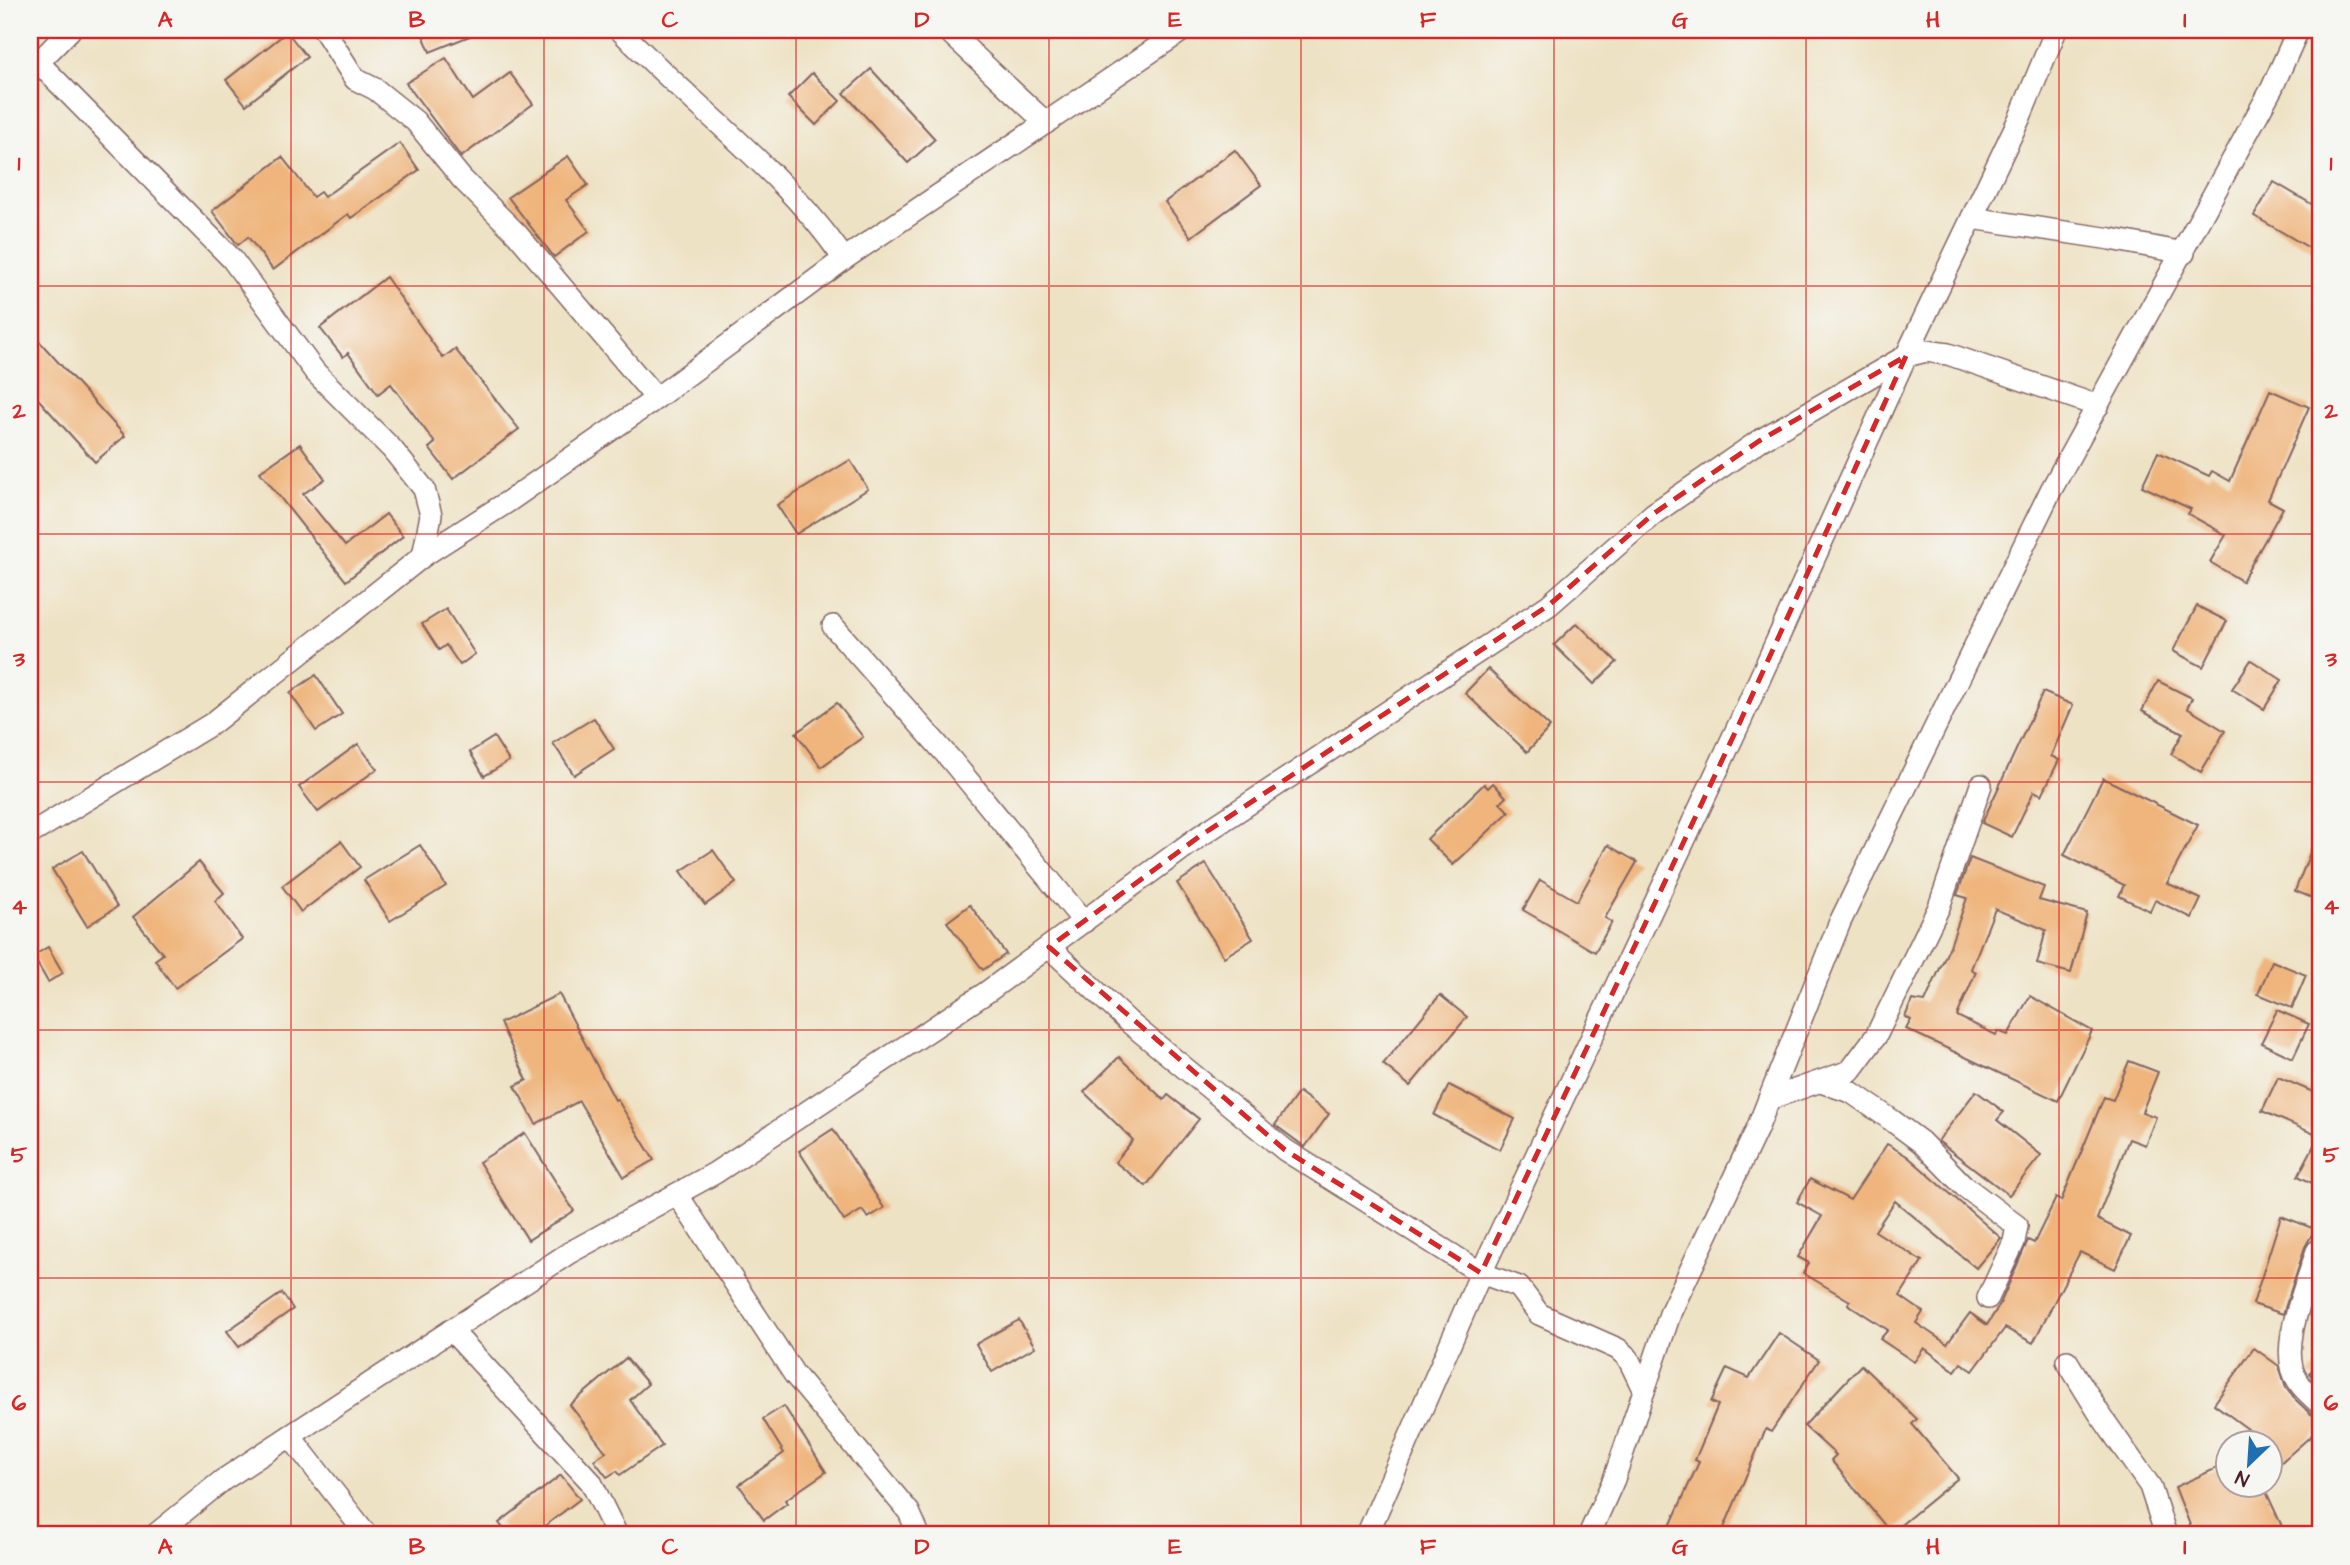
<svg xmlns="http://www.w3.org/2000/svg" width="2350" height="1565" font-family="'Architects Daughter',sans-serif">
  <rect width="100%" height="100%" fill="#f6f6f2"/>
  <filter id="ink" filterUnits="userSpaceOnUse"><feTurbulence type="fractalNoise" baseFrequency=".0143" numOctaves="2"/><feDisplacementMap in="SourceGraphic" scale="14" xChannelSelector="R" yChannelSelector="G"/><feConvolveMatrix kernelMatrix="1 2 1 2 8 2 1 2 1" color-interpolation-filters="sRGB"/></filter>
  <filter id="wash" filterUnits="userSpaceOnUse"><feTurbulence type="fractalNoise" baseFrequency=".00686" numOctaves="4" result="noise"/><feDisplacementMap in="SourceGraphic" scale="28" xChannelSelector="R" yChannelSelector="G"/><feGaussianBlur stdDeviation="1.57" result="paint"/><feColorMatrix in="noise" values="0 0 0 0 0 0 0 0 0 0 0 0 0 0 0 0 0 1.4 0 .05"/><feComposite in="paint" operator="in"/></filter>
  <g filter="url(#wash)">
    <rect width="100%" height="100%" fill="#eee2c4"/>
    <g id="blocks">
      <g fill="#efb57d">
        <polygon points="421,30 482,30 482,31 430,52"/>
        <polygon points="287,32 307,57 246,105 226,80"/>
        <polygon points="446,58 473,100 510,73 533,104 461,157 406,83"/>
        <polygon points="871,69 935,139 908,163 844,93"/>
        <polygon points="812,73 840,101 816,125 788,97"/>
        <polygon points="400,143 419,170 351,218 348,214 273,270 248,237 238,245 212,211 282,157 313,197 320,192 324,197"/>
        <polygon points="1235,150 1261,185 1191,237 1165,202"/>
        <polygon points="568,156 588,185 566,200 589,231 554,257 508,197"/>
        <polygon points="2274,182 2320,209 2320,254 2254,216"/>
        <polygon points="386,277 443,358 455,349 519,429 453,479 429,448 435,443 391,384 378,394 348,353 343,357 320,328"/>
        <polygon points="30,331 125,436 95,462 30,390"/>
        <polygon points="2270,390 2309,407 2268,500 2283,508 2242,581 2210,562 2226,535 2188,514 2191,509 2142,486 2158,452 2209,476 2212,471 2230,481"/>
        <polygon points="300,444 325,479 303,494 345,546 386,514 403,536 346,581 260,472"/>
        <polygon points="850,460 868,489 796,534 777,505"/>
        <polygon points="2197,606 2227,621 2203,667 2173,651"/>
        <polygon points="446,609 475,654 460,665 446,645 439,650 422,624"/>
        <polygon points="1577,623 1617,662 1594,684 1554,645"/>
        <polygon points="2251,660 2282,680 2264,709 2232,689"/>
        <polygon points="1488,669 1550,727 1527,752 1465,693"/>
        <polygon points="316,675 342,714 316,731 290,693"/>
        <polygon points="2158,681 2192,698 2187,708 2225,731 2201,772 2171,754 2183,733 2142,711"/>
        <polygon points="2043,692 2073,705 2051,756 2059,760 2042,795 2034,791 2012,837 1982,823"/>
        <polygon points="837,703 863,737 821,767 796,733"/>
        <polygon points="594,718 614,749 574,775 553,743"/>
        <polygon points="494,737 509,761 484,776 470,752"/>
        <polygon points="358,744 377,769 318,812 299,787"/>
        <polygon points="2103,778 2198,825 2167,883 2201,899 2192,918 2155,900 2150,911 2119,896 2124,885 2064,855"/>
        <polygon points="1493,783 1506,797 1500,803 1509,812 1453,865 1427,839 1484,784 1488,788"/>
        <polygon points="2319,830 2320,830 2320,901 2295,891"/>
        <polygon points="341,841 360,867 301,912 282,886"/>
        <polygon points="420,845 446,886 390,921 364,880"/>
        <polygon points="1608,845 1637,862 1605,918 1612,922 1595,952 1523,910 1540,880 1577,901"/>
        <polygon points="713,850 736,883 705,905 681,871"/>
        <polygon points="83,851 117,907 87,926 52,869"/>
        <polygon points="1970,858 2044,887 2039,900 2087,913 2071,973 2037,964 2046,930 1995,909 1971,969 1976,972 1957,1016 1996,1035 1998,1031 2008,1035 2030,996 2092,1031 2058,1101 1906,1029 1911,1020 1905,1017 1912,1000 1925,1002 1950,946 1967,898 1957,895"/>
        <polygon points="199,862 224,893 215,901 242,939 175,988 155,960 163,954 133,917"/>
        <polygon points="1206,864 1253,939 1224,957 1177,883"/>
        <polygon points="970,905 1006,954 983,970 947,922"/>
        <polygon points="48,947 63,973 48,982 33,956"/>
        <polygon points="2272,961 2306,975 2292,1008 2258,994"/>
        <polygon points="559,994 615,1100 617,1099 654,1160 624,1177 579,1101 536,1124 515,1086 527,1080 500,1023"/>
        <polygon points="1440,995 1467,1017 1410,1086 1383,1064"/>
        <polygon points="2277,1010 2309,1024 2293,1058 2261,1043"/>
        <polygon points="1119,1057 1164,1100 1168,1095 1199,1119 1146,1186 1115,1162 1133,1140 1084,1092"/>
        <polygon points="2129,1061 2158,1072 2142,1112 2156,1117 2145,1145 2129,1139 2097,1219 2131,1236 2115,1269 2080,1252 2033,1343 2005,1328 1973,1371 1961,1363 1955,1371 1924,1348 1914,1362 1880,1339 1888,1330 1848,1304 1850,1301 1803,1273 1809,1263 1798,1257 1822,1216 1797,1202 1810,1179 1850,1200 1887,1144 1907,1156 2001,1238 1976,1268 1895,1201 1875,1231 1922,1261 1900,1296 1923,1312 1916,1323 1947,1344 1970,1313 1987,1325 2000,1304 2028,1240 2034,1243 2056,1198 2061,1201 2104,1097 2113,1100"/>
        <polygon points="2278,1077 2320,1095 2320,1187 2298,1176 2319,1136 2262,1111"/>
        <polygon points="1449,1085 1515,1119 1500,1150 1434,1115"/>
        <polygon points="1976,1091 2004,1112 1997,1120 2041,1155 2009,1195 1938,1141"/>
        <polygon points="1299,1092 1329,1114 1305,1147 1275,1125"/>
        <polygon points="833,1129 884,1208 868,1218 862,1210 844,1221 799,1151"/>
        <polygon points="525,1133 574,1211 528,1240 479,1162"/>
        <polygon points="2281,1216 2315,1229 2305,1247 2283,1314 2253,1304"/>
        <polygon points="282,1293 293,1309 239,1347 227,1331"/>
        <polygon points="1019,1320 1035,1347 992,1372 976,1344"/>
        <polygon points="1779,1333 1819,1360 1771,1432 1766,1429 1721,1535 1666,1535 1699,1462 1695,1460 1718,1405 1711,1402 1727,1368 1749,1378"/>
        <polygon points="2254,1348 2279,1366 2286,1387 2296,1400 2311,1414 2320,1417 2320,1428 2270,1472 2270,1443 2240,1443 2252,1432 2214,1404"/>
        <polygon points="626,1358 648,1384 630,1400 662,1446 620,1475 617,1471 607,1477 594,1460 606,1452 570,1405"/>
        <polygon points="2320,1364 2320,1386 2309,1373"/>
        <polygon points="1861,1365 1917,1419 1912,1424 1958,1478 1891,1533 1831,1460 1836,1455 1804,1426"/>
        <polygon points="784,1406 826,1472 785,1500 787,1503 764,1520 739,1485 784,1453 763,1419"/>
        <polygon points="2228,1463 2228,1485 2263,1485 2286,1535 2194,1535 2175,1487"/>
        <polygon points="561,1475 580,1499 533,1535 508,1535 499,1523"/>
      </g>
    </g>
  </g>
  <g filter="url(#ink)">
    <use href="#blocks" fill-opacity="0" stroke="#836361" stroke-width="2"/>
    <g fill="none" stroke-linecap="round" stroke-linejoin="round">
      <defs>
        <g id="minor">
          <polyline points="324,30 355,79 375,89 415,121 462,179 517,234 656,398"/>
          <path d="M620,30c73,76 164,141 224,229"/>
          <polyline points="947,30 1046,123"/>
          <polyline points="30,54 232,259 315,372 392,449 424,489 431,515 423,556"/>
          <polyline points="30,71 70,30"/>
          <polyline points="1972,218 2111,239 2184,253"/>
          <polyline points="833,626 952,761 1084,922"/>
          <polyline points="30,834 213,723 423,556 509,501 647,405 844,259 1183,30"/>
          <polyline points="1049,947 1131,1024 1285,1150 1481,1273 1519,1287 1539,1314 1618,1349 1628,1358 1644,1391"/>
          <polyline points="1821,1082 1851,1092 1890,1119 1921,1142 1964,1186 2017,1226 2014,1242 1988,1298"/>
          <polyline points="1769,1099 1850,1071 1876,1036 1939,907 1981,785"/>
          <polyline points="677,1194 794,1374 909,1512 919,1535"/>
          <path d="M2317,1251c-10,34 -41,99 -19,130 5,9 15,16 22,23"/>
          <polyline points="451,1330 591,1482 617,1535"/>
          <polyline points="2067,1361 2099,1413 2150,1486 2166,1535"/>
          <polyline points="290,1436 367,1535"/>
          <polyline points="155,1535 223,1480 569,1253 715,1173 987,992 1200,836 1549,605 1653,514 1759,441 1906,356 1926,351 1948,354 2098,406"/>
          <polyline points="1367,1535 1481,1273 1740,722 1906,356 2020,117 2056,30"/>
          <polyline points="1589,1535 1614,1479 1671,1311 1757,1129 1840,922 2051,490 2272,88 2298,30"/>
        </g>
      </defs>
      <use href="#minor" stroke="#836361" stroke-width="24"/>
      <use href="#minor" stroke="#fff" stroke-width="21"/>
    </g>
  </g>
  <path fill="none" stroke="#d62828" stroke-width="5" stroke-dasharray="14 9" stroke-linejoin="round" d="M1906,356l-166,366 -259,551 -196,-123 -236,-203 151,-111 349,-231 104,-91 106,-73z"/>
  <path fill="none" stroke="#d62828" stroke-width="2" stroke-opacity="0.55" d="M291,30v1505M544,30v1505M796,30v1505M1049,30v1505M1301,30v1505M1554,30v1505M1806,30v1505M2059,30v1505M30,286h2290M30,534h2290M30,782h2290M30,1030h2290M30,1278h2290"/>
  <rect width="2350" height="1565" fill="none" stroke="#f6f6f2" stroke-width="77"/>
  <g transform="translate(2249 1464) rotate(205)"><circle r="33" fill="#f6f6f2" stroke="#b1a0a2" stroke-width="2"/>
  <path d="M0-5L12 26L0 18L-12 26Z" fill="#1f6fb2"/>
  <text y="-10" font-size="19" font-weight="bold" text-anchor="middle" fill="#4a1f2b">N</text>
  </g>
  <rect x="38" y="38" width="2274" height="1488" fill="none" stroke="#d62828" stroke-width="2.5"/>
  <g font-size="23" text-anchor="middle" font-weight="bold" fill="#d62828">
    <text x="165" y="27">A</text>
    <text x="417" y="27">B</text>
    <text x="670" y="27">C</text>
    <text x="922" y="27">D</text>
    <text x="1175" y="27">E</text>
    <text x="1428" y="27">F</text>
    <text x="1680" y="27">G</text>
    <text x="1933" y="27">H</text>
    <text x="2185" y="27">I</text>
    <text x="19" y="170">1</text>
    <text x="2331" y="170">1</text>
    <text x="19" y="418">2</text>
    <text x="2331" y="418">2</text>
    <text x="19" y="666">3</text>
    <text x="2331" y="666">3</text>
    <text x="19" y="914">4</text>
    <text x="2331" y="914">4</text>
    <text x="19" y="1162">5</text>
    <text x="2331" y="1162">5</text>
    <text x="19" y="1410">6</text>
    <text x="2331" y="1410">6</text>
    <text x="165" y="1554">A</text>
    <text x="417" y="1554">B</text>
    <text x="670" y="1554">C</text>
    <text x="922" y="1554">D</text>
    <text x="1175" y="1554">E</text>
    <text x="1428" y="1554">F</text>
    <text x="1680" y="1554">G</text>
    <text x="1933" y="1554">H</text>
    <text x="2185" y="1554">I</text>
  </g>
</svg>
